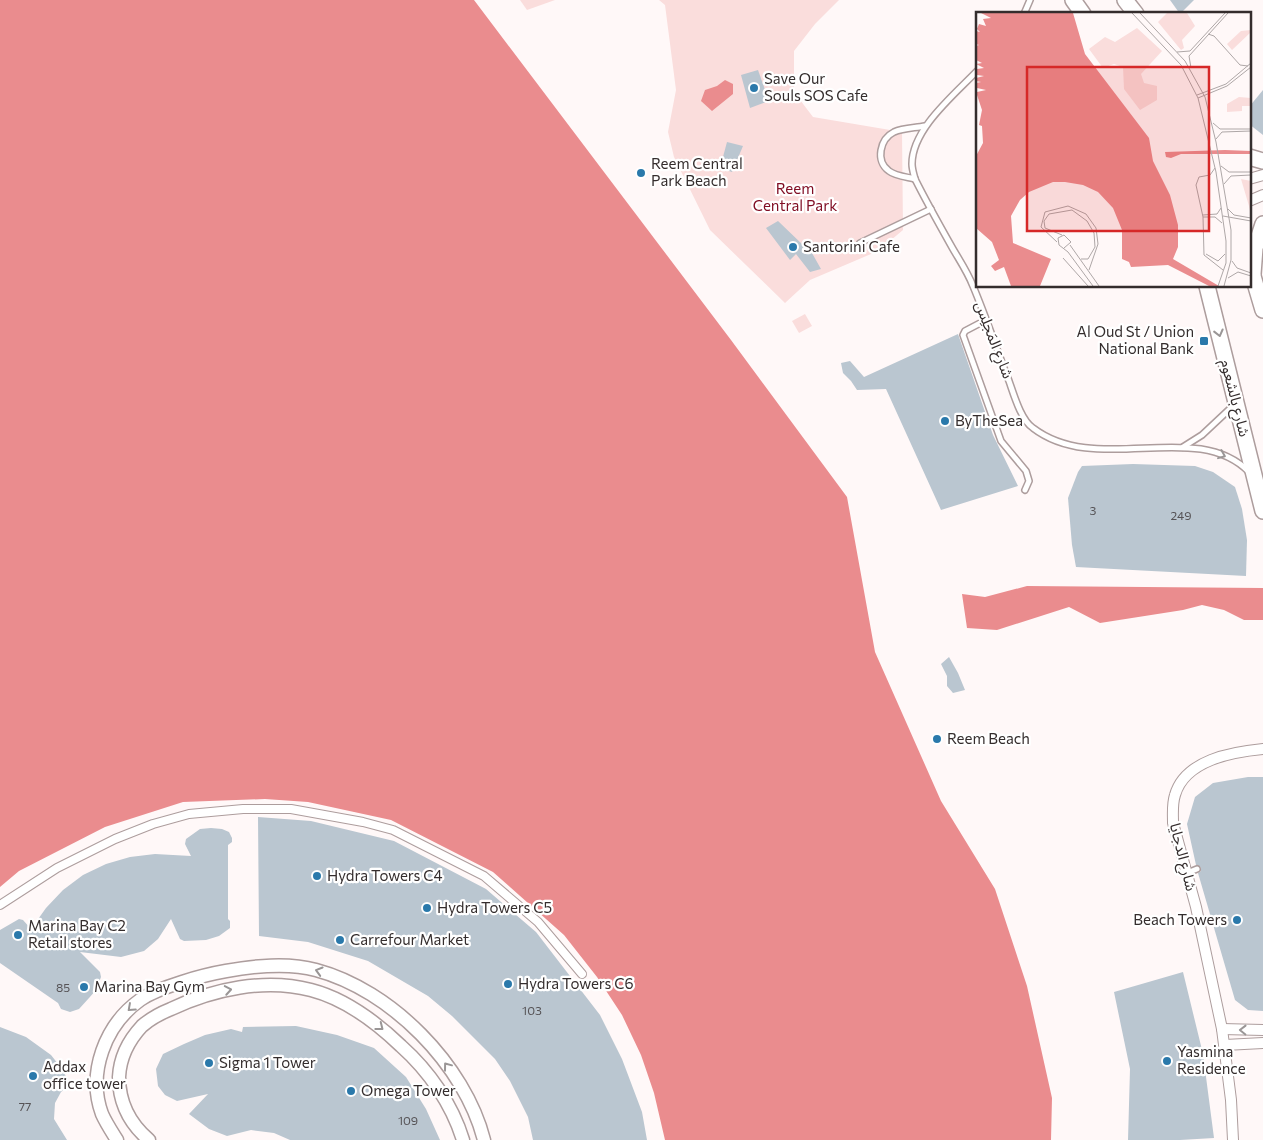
<svg xmlns="http://www.w3.org/2000/svg" width="1263" height="1140" font-family="Commissioner,'Noto Sans Arabic',sans-serif">
  <rect width="100%" height="100%" fill="#fff8f8"/>
  <g fill="#fadddc">
    <polygon points="520,0 555,0 527,10"/>
    <polygon points="659,0 839,0 815,24 794,51 794,92 813,117 902,132 903,230 878,251 810,280 785,303 710,230 674,157 668,132 676,90 665,5"/>
    <polygon points="805,314 812,326 799,333 792,321"/>
  </g>
  <g fill="#ea8c8e">
    <polygon points="0,0 474,0 731,340 847,497 875,652 941,801 995,889 1027,986 1052,1098 1051,1140 665,1140 654,1093 641,1055 622,1015 597,977 564,935 493,872 391,820 308,802 265,799 183,802 105,827 19,871 0,887"/>
    <polygon points="725,80 733,84 733,94 712,111 701,101 705,90 717,86"/>
    <polygon points="1027,586 1263,588 1263,620 1244,620 1224,610 1202,605 1183,610 1100,623 1069,607 997,630 967,628 962,594 985,597"/>
  </g>
  <g fill="#bac6d0">
    <polygon points="1170,0 1194,0 1180,14"/>
    <polygon points="758,70 769,101 750,108 741,75"/>
    <polygon points="1263,90 1263,135 1249,124 1249,107"/>
    <polygon points="727,142 743,146 732,172 720,168"/>
    <polygon points="778,221 803,245 808,246 821,269 810,272 796,254 790,260 766,228"/>
    <polygon points="958,334 993,435 1018,486 941,510 886,389 857,390 851,381 843,373 841,363 850,361 864,377"/>
    <polygon points="1133,464 1195,466 1213,472 1235,487 1242,509 1247,540 1246,576 1076,567 1072,545 1068,498 1078,472 1082,466"/>
    <polygon points="949,657 958,673 965,690 953,693 947,686 947,676 941,664"/>
    <polygon points="1248,777 1263,777 1263,1011 1248,1010 1235,1000 1198,873 1201,871 1201,868 1196,865 1187,824 1195,797 1213,783"/>
    <polygon points="258,817 311,821 394,841 486,889 536,932 600,1015 622,1059 642,1112 647,1140 533,1140 528,1117 510,1081 495,1059 452,1016 428,996 368,961 308,942 259,936"/>
    <polygon points="211,828 222,829 229,832 232,838 232,842 228,845 228,919 230,921 230,928 219,936 206,940 184,941 180,939 171,919 158,939 144,951 121,957 80,952 100,972 101,977 96,990 89,998 79,1009 70,1012 61,1009 58,1003 0,963 0,930 19,919 23,920 31,929 46,908 63,890 83,875 106,864 130,857 155,854 191,856 185,844 186,839 200,829"/>
    <polygon points="1183,972 1203,1054 1214,1138 1180,1140 1128,1140 1130,1069 1114,992"/>
    <polygon points="296,1026 337,1035 374,1048 406,1077 426,1109 440,1140 290,1140 274,1133 251,1130 227,1136 209,1129 189,1114 208,1094 177,1101 165,1095 158,1086 156,1069 163,1054 184,1044 205,1035 231,1029 242,1032 243,1027"/>
    <polygon points="0,1027 26,1037 51,1055 62,1069 70,1084 61,1092 55,1103 54,1119 67,1140 0,1140"/>
  </g>
  <g fill="none" stroke-linecap="round" stroke-linejoin="round">
    <defs>
      <g id="service">
        <polyline points="1024,14 1030,0"/>
        <path d="M977,71c-23,24 -65,58 -65,93 0,5 2,11 3,15 12,24 25,47 38,70 7,12 15,24 20,37 13,31 24,64 36,95 5,14 12,39 24,47 64,49 163,-10 216,44"/>
        <path d="M915,179c-8,-2 -20,-3 -26,-8 -14,-10 -9,-32 5,-39 9,-4 21,-4 31,-6"/>
        <polyline points="860,243 931,209"/>
        <polyline points="986,320 965,331 963,335 1001,441 1026,471 1029,481 1025,490"/>
        <polyline points="1183,447 1202,435 1234,405"/>
        <polyline points="1187,873 1197,869"/>
      </g>
      <polyline id="pedestrian" points="0,905 57,868 115,839 153,824 189,814 243,809 291,809 363,822 393,830 484,876 538,922 582,974"/>
      <g id="minor">
        <polyline points="1249,179 1263,175"/>
        <polyline points="1249,201 1263,195"/>
        <polyline points="1222,1029 1263,1030"/>
        <polyline points="1225,1045 1263,1043"/>
        <path d="M1233,1140l-2,-40 -9,-71 -26,-122 -23,-84c0,-10 -1,-19 2,-28 10,-35 57,-43 88,-46"/>
      </g>
      <g id="tertiary">
        <path d="M117,1140c-5,-8 -11,-17 -15,-26 -15,-41 3,-89 38,-114 19,-13 63,-25 86,-29 28,-5 61,-9 90,-1 75,20 149,95 168,170"/>
        <path d="M149,1140c-20,-17 -30,-37 -30,-63 1,-20 9,-36 23,-51 8,-7 19,-13 29,-17 42,-20 94,-31 140,-19 35,9 65,32 90,56 28,25 51,58 62,94"/>
      </g>
      <g id="secondary">
        <polyline points="1073,0 1083,14"/>
        <polyline points="1125,0 1136,14"/>
        <polyline points="1249,157 1263,161"/>
        <polyline points="1250,266 1263,310"/>
        <polyline points="1253,274 1255,248 1263,224"/>
        <polyline points="1207,286 1263,511"/>
      </g>
    </defs>
    <use href="#service" stroke="#ad9d9d" stroke-width="8"/>
    <use href="#pedestrian" stroke="#ad9d9d" stroke-width="10"/>
    <use href="#minor" stroke="#ad9d9d" stroke-width="12"/>
    <use href="#tertiary" stroke="#ad9d9d" stroke-width="15"/>
    <use href="#secondary" stroke="#ad9d9d" stroke-width="18"/>
    <use href="#service" stroke="#fff" stroke-width="5"/>
    <use href="#pedestrian" stroke="#fff" stroke-width="8"/>
    <use href="#minor" stroke="#fff" stroke-width="10"/>
    <use href="#tertiary" stroke="#fff" stroke-width="12"/>
    <use href="#secondary" stroke="#fff" stroke-width="15"/>
  </g>
  <defs><path id="oneway-chevron" d="M-2-3.5L2.5 0L-2 3.5" fill="none" stroke-width="1.6" stroke-linecap="round" stroke-linejoin="round" transform="scale(1.25)"/></defs>
  <g stroke="#9a9696">
    <use href="#oneway-chevron" transform="translate(1219 333) rotate(76)"/>
    <use href="#oneway-chevron" transform="translate(1222 455) rotate(22)"/>
    <use href="#oneway-chevron" transform="translate(319 971) rotate(-164)"/>
    <use href="#oneway-chevron" transform="translate(228 990) rotate(-10)"/>
    <use href="#oneway-chevron" transform="translate(131 1008) rotate(138)"/>
    <use href="#oneway-chevron" transform="translate(380 1027) rotate(38)"/>
    <use href="#oneway-chevron" transform="translate(1243 1030) rotate(-179)"/>
    <use href="#oneway-chevron" transform="translate(447 1066) rotate(-127)"/>
  </g>
  <g fill="#2a79ab" stroke="#fff" stroke-width="2">
    <circle cx="754" cy="88" r="5"/>
    <circle cx="641" cy="173" r="5"/>
    <circle cx="793" cy="247" r="5"/>
    <rect x="1199" y="336" width="10" height="10" rx="2.5"/>
    <circle cx="945" cy="421" r="5"/>
    <circle cx="937" cy="739" r="5"/>
    <circle cx="317" cy="876" r="5"/>
    <circle cx="427" cy="908" r="5"/>
    <circle cx="1237" cy="920" r="5"/>
    <circle cx="18" cy="935" r="5"/>
    <circle cx="340" cy="940" r="5"/>
    <circle cx="508" cy="984" r="5"/>
    <circle cx="84" cy="987" r="5"/>
    <circle cx="1167" cy="1061" r="5"/>
    <circle cx="209" cy="1063" r="5"/>
    <circle cx="33" cy="1076" r="5"/>
    <circle cx="351" cy="1091" r="5"/>
  </g>
  <g text-anchor="middle" stroke-width="4.5" stroke-linejoin="round" paint-order="stroke">
    <g font-size="12" fill="#565356">
      <text x="1093" y="515">3</text>
      <text x="1181" y="520">249</text>
      <text x="63" y="992">85</text>
      <text x="532" y="1015">103</text>
      <text x="25" y="1111">77</text>
      <text x="408" y="1125">109</text>
    </g>
    <g font-size="15" fill="#342d2d" stroke="#fff" text-anchor="start">
      <text x="764" y="84">Save Our<tspan x="764" dy="17">Souls SOS Cafe</tspan></text>
      <text x="651" y="169">Reem Central<tspan x="651" dy="17">Park Beach</tspan></text>
      <text x="803" y="252">Santorini Cafe</text>
      <text x="1194" y="337" text-anchor="end">Al Oud St / Union<tspan x="1194" dy="17">National Bank</tspan></text>
      <text x="955" y="426">ByTheSea</text>
      <text x="947" y="744">Reem Beach</text>
      <text x="327" y="881">Hydra Towers C4</text>
      <text x="437" y="913">Hydra Towers C5</text>
      <text x="1227" y="925" text-anchor="end">Beach Towers</text>
      <text x="28" y="931">Marina Bay C2<tspan x="28" dy="17">Retail stores</tspan></text>
      <text x="350" y="945">Carrefour Market</text>
      <text x="518" y="989">Hydra Towers C6</text>
      <text x="94" y="992">Marina Bay Gym</text>
      <text x="1177" y="1057">Yasmina<tspan x="1177" dy="17">Residence</tspan></text>
      <text x="219" y="1068">Sigma 1 Tower</text>
      <text x="43" y="1072">Addax<tspan x="43" dy="17">office tower</tspan></text>
      <text x="361" y="1096">Omega Tower</text>
    </g>
    <g font-size="15" fill="#800e24" stroke="#fff">
      <text x="795" y="194">Reem<tspan x="795" dy="17">Central Park</tspan></text>
    </g>
    <g font-size="15" fill="#342d2d" stroke="#fff">
      <text transform="translate(994 340) rotate(69)" y="5">شارع المَجلِس</text>
      <text transform="translate(1235 398) rotate(76)" y="5">شارع بالشعوم</text>
      <text transform="translate(1183 857) rotate(76)" y="5">شارع الدجايا</text>
    </g>
  </g>
  <g transform="translate(976 12)">
    <rect width="275" height="275" fill="#fff8f8"/>
    <path d="M191,1h20l8,13 -13,14 2,8 -3,2 -23,-28zM161,16l25,23 -21,23 3,9 13,3v14l-17,10 -16,-21 -1,-22 -9,-3 -11,4 -14,-19 16,-12 10,5zM275,18v2l-19,18 -5,-6 14,-13zM263,85l12,1v8h-9v5l-15,1v-8zM265,167l10,2v35l-2,-10z" fill="#fadddc"/>
    <path d="M5,1h92l12,41 64,84 4,23 17,34 8,30v22l-5,12 46,27h-10l-41,-21 -37,2 -2,-5 -7,-3v-29l-9,-22 -15,-16 -15,-7 -18,-3h-12l-24,10 -9,8 -9,16 2,27 38,16 -11,27h-29l-7,-19 -9,4 -4,-5 8,-6 -7,-18 -16,-14v-72l7,-13 -1,-17 -3,-1 3,-15 -5,-15v-3l9,-2 -9,-2 -1,-5 5,-1 -5,-1v-3l8,-2 -7,-1v-6l7,-1 -8,-4 6,-1 -6,-3v-14l3,-1 -3,-1v-13l4,1 -3,-3 2,-5 7,2 -3,-7 8,-1zM249,138l26,1v3h-70l-10,4 -5,-1 -1,-5z" fill="#ea8c8e"/>
    <path fill="none" stroke="#aea7a7" stroke-width="1" d="M156,1l49,52 17,33 18,74 10,69v22l-8,23M164,1l45,48 20,36 11,45 15,88v30l-7,26M232,22l6,2 26,29 8,1M201,40l13,-1 35,-38M215,56l-2,-12 39,-43M221,83l29,-11 25,-21M222,86l29,-12 24,-19M237,111l7,6h31M240,127l6,-7 29,-1M245,154l8,6h22M239,156l-5,7 -11,2 -3,8 7,32 1,38 19,15M248,172l7,-8 20,-1M252,197l6,6 17,3M227,203l14,-1 4,-6M247,204l28,5M227,205h12l7,6M86,223l-17,-7 -1,-7 5,-7 23,-4 15,11 7,12 1,14 -7,12h-7M81,230l-16,-15 4,-15 23,-6 18,8 10,14 2,16 -9,26M94,233l29,41M88,236l7,-6 -7,-7 -6,3 1,7 9,7 25,34M230,242l12,7 7,-7M87,246l25,28M256,249l5,7 14,5M252,266l10,-6 13,4"/>
    <path fill="#d62828" fill-opacity="0.15" stroke="#d62828" stroke-width="2.5" d="M51,55h182v164h-182z"/>
    <rect width="275" height="275" fill="none" stroke="#342d2d" stroke-width="2.5"/>
  </g>
</svg>
